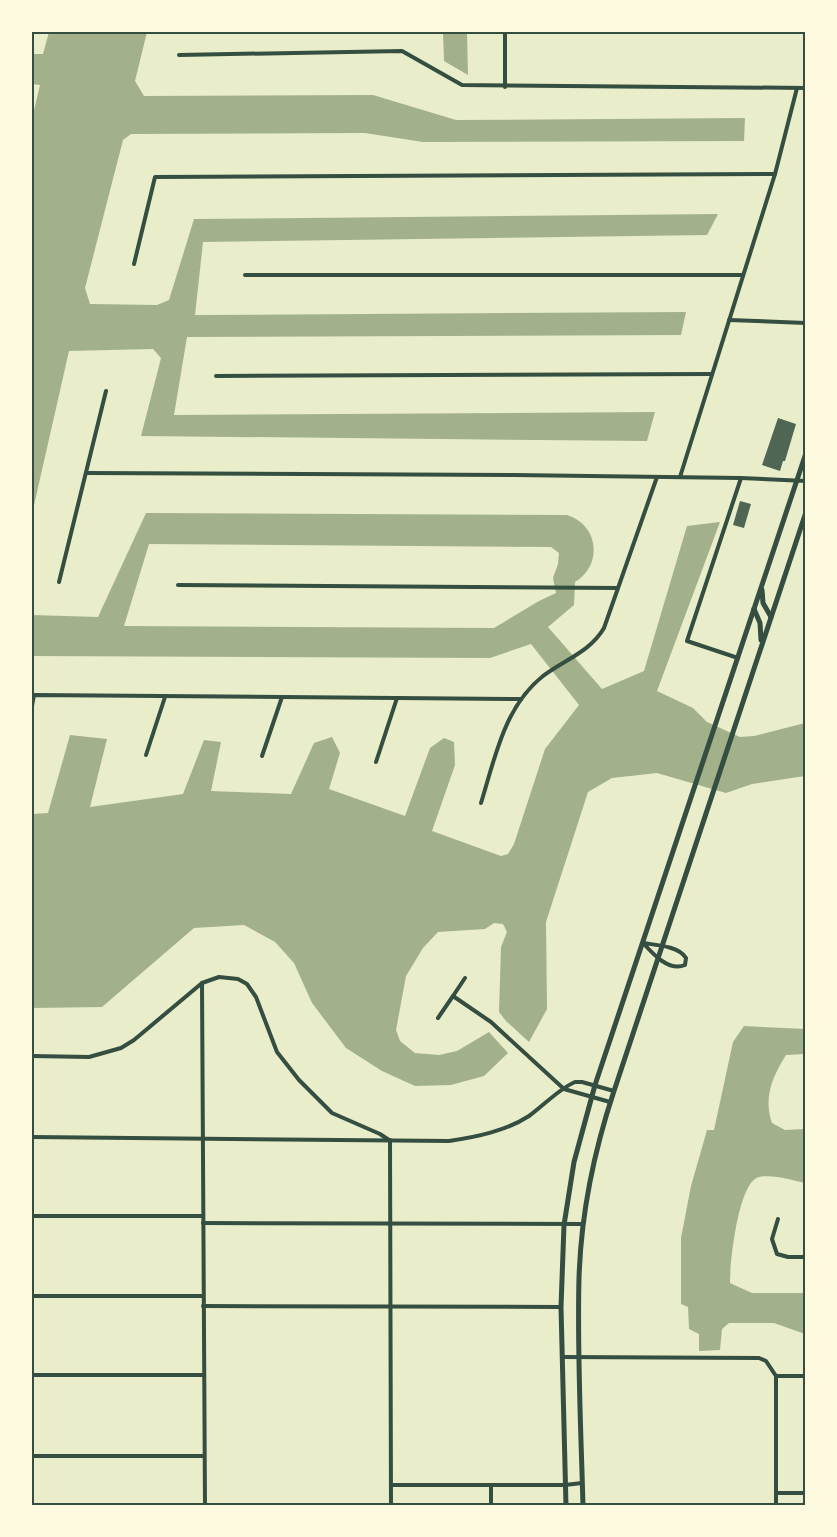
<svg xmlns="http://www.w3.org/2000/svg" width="837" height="1537" font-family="'Fira Sans Condensed',sans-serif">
  <rect width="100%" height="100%" fill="#e9edc9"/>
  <g fill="#a3b18a" fill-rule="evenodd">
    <polygon points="49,32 147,32 135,81 144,96 373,95 456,120 745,118 744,141 423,142 365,133 131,134 123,140 85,288 90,304 157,305 169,300 194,219 718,214 707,235 203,242 195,315 686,312 681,335 187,337 174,415 655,412 647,441 141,436 161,358 153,349 69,351 32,514 32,119 40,85 32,84 32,54 43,54"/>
    <polygon points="443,32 467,32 468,75 444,61"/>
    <path d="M146,513l421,2c32,10 36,50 8,67l-1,23 -26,22 54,62 42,-18 43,-145 33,-4 -63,169 36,17 14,14 33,15 14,-1 51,-13v53l-53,8 -26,9 -69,-20 -45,5 -24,14 -42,130 1,87 -18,33 -23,-21 -7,-9 2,-65 6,-15 -4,-8 -9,-1 -9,6 -47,3 -15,16 -17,28 -10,54 4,11 15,12 24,2 18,-4 32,-19 19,21 -24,23 -33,9 -36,1 -33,-15 -36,-23 -34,-45 -18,-40 -19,-21 -31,-17 -50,3 -92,79 -70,1v-194l16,-1 22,-78 37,4 -17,68 93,-13 21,-54 17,2 -10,49 80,3 23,-51 18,-6 8,16 -11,36 76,27 25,-68 14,-10 10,4 1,23 -23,66 69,25 7,-2 6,-10 31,-95 34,-44 -48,-61 -41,14 -458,-2v-41l66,2zM149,544l402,3 8,6 -1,11 -5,14 3,15 -17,8 -45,27 -370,-2z"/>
    <path d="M744,1026l61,3v25l-19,1c-13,21 -23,42 -14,68l13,7 20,-1v54c-14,-3 -31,-9 -46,-6 -21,5 -29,86 -29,106l22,10h53v41l-31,-11h-45l-7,6 -2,21 -21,1v-17l-10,-5 -1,-22 -7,-3v-66l10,-52 16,-56h7l19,-88z"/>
  </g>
  <g fill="#4f6655">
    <polygon points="778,418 796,424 785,461 783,461 780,471 762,465"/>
    <polygon points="740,501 751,504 744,528 733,525"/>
  </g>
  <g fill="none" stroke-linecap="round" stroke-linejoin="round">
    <g stroke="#344e41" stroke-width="4">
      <polyline points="179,55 402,51 462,85 806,88"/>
      <polyline points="505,87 505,32"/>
      <polyline points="134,264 155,177 775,174"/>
      <polyline points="245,275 743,275"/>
      <polyline points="729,320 806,323"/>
      <polyline points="216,376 712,374"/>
      <polyline points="87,473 514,475 741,478 806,481"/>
      <polyline points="680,477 775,174 797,88"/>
      <polyline points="59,582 106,391"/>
      <polyline points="178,585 618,588"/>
      <polyline points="738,658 687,641 741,478"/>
      <polyline points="32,706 34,695 521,699"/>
      <polyline points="146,755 165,697"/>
      <polyline points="262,756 282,697"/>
      <polyline points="376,762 397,698"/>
      <path d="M481,803c14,-45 23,-96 62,-127 21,-16 47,-24 61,-48l53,-151"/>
      <path d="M643,943c13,2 36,3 43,15l-1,7c-16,7 -32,-11 -42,-22z"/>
      <polyline points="202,983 205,1506"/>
      <polyline points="453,996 465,978"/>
      <polyline points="438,1018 453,996 491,1022 564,1089 610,1102"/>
      <polyline points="32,1056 89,1057 121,1048 134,1040 202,983 219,977 238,979 247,984 256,997 277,1052 299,1080 332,1113 380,1134 389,1140"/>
      <path d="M32,1137l417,4c27,-4 57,-10 80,-25 14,-10 31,-28 46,-34h7l32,9"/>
      <polyline points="390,1140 391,1506"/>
      <polyline points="32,1216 203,1216"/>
      <polyline points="778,1219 772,1239 777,1254 788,1257 806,1257"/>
      <polyline points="203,1223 583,1224"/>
      <polyline points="32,1296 203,1296"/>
      <polyline points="203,1306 561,1307"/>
      <polyline points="563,1357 759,1358 766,1361 776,1376 776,1506"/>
      <polyline points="32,1375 204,1375"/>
      <polyline points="776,1376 806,1376"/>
      <polyline points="32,1456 204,1456"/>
      <polyline points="391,1485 565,1485 582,1483"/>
      <polyline points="776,1493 806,1493"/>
      <polyline points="491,1506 491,1485"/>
    </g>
    <g stroke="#344e41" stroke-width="5">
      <polyline points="762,590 763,603 771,617"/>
      <polyline points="754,609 760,623 761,640"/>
      <polyline points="566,1506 561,1307 564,1225 574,1162 595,1085 806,453"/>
      <path d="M583,1506c-2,-76 -6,-152 -4,-228 2,-64 15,-127 35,-187l192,-579"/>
    </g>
  </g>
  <rect width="837" height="1537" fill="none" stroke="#fefae0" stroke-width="66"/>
  <rect x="33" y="33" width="771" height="1471" fill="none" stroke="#344e41" stroke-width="2"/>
</svg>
